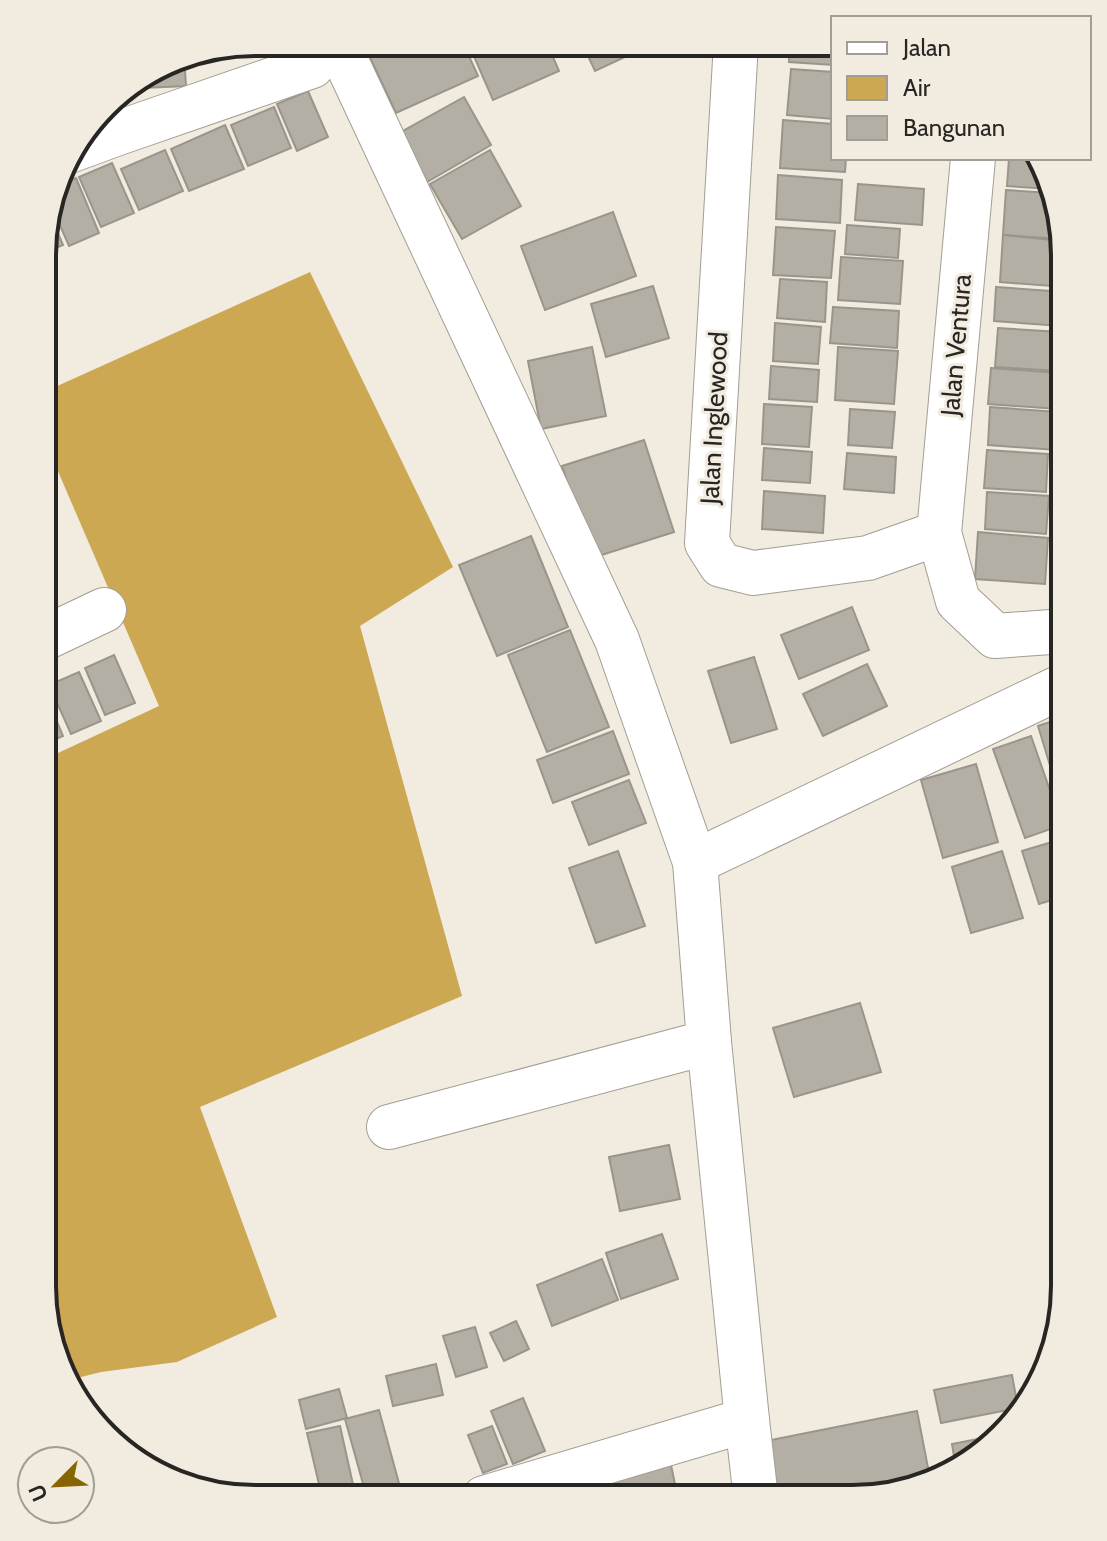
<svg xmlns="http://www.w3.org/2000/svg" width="1107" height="1541" font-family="Cabin,sans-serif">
  <rect width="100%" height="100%" fill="#f1ebe0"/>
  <polygon fill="#cca852" points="310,272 453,567 360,626 462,996 200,1107 277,1317 177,1362 101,1372 65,1381 42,1286 43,760 159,706 51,455 43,458 44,392"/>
  <g fill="#b4afa4" stroke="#9a958a" stroke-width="2">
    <polygon points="387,42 463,43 478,76 396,113 367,51"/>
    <polygon points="248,43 249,45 210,62 205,50"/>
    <polygon points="500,43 547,43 559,71 493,100 473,54"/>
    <polygon points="582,43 655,43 595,71"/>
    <polygon points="790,44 833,44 833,65 789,62"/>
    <polygon points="184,55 186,86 144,88 144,78"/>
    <polygon points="791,69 833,72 833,119 787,115"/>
    <polygon points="144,78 144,88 124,89"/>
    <polygon points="308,91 328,137 297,151 277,104"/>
    <polygon points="464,97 491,145 422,185 394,136"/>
    <polygon points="274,107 291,148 248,166 231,125"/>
    <polygon points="783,120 833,124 833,158 846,158 845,172 780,168"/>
    <polygon points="225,125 244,169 189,191 171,149"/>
    <polygon points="165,150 183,191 139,210 121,169"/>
    <polygon points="490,150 521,206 462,239 430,184"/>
    <polygon points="1009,158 1041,158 1043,161 1050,189 1007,186"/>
    <polygon points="112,163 134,213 101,227 79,177"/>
    <polygon points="778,175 842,180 840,223 776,219"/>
    <polygon points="76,178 99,233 69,246 51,205 58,185"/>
    <polygon points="858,184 924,189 922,225 855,220"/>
    <polygon points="1006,190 1051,193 1061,239 1003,235"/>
    <polygon points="49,212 63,245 44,253 44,227"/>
    <polygon points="613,212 636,276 545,310 521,246"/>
    <polygon points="847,225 900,229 898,258 845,254"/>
    <polygon points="776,227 835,231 831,278 773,275"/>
    <polygon points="1003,235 1062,241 1065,255 1065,287 1000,282"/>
    <polygon points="841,257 903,261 900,304 838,300"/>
    <polygon points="780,279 827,282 825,322 777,318"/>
    <polygon points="653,286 669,338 606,357 591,304"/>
    <polygon points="996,287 1064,292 1061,326 994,321"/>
    <polygon points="833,307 899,311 897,348 830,343"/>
    <polygon points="775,323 821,327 818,364 773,361"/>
    <polygon points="998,328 1060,332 1057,371 995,367"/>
    <polygon points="592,347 606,416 541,429 528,361"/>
    <polygon points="838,347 898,351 894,404 835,400"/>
    <polygon points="771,366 819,370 817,402 769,399"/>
    <polygon points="991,368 1060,373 1058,409 988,404"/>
    <polygon points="764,404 812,407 809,447 762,444"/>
    <polygon points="990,407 1058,412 1056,450 988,445"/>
    <polygon points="850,409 895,412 892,448 848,445"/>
    <polygon points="644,440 674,532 592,558 562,466"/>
    <polygon points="764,448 812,452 810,483 762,480"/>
    <polygon points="987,450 1048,454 1046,492 984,488"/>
    <polygon points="847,453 896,457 894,493 844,489"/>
    <polygon points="1057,458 1065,459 1065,487 1055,486"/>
    <polygon points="764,491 825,496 823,533 762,529"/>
    <polygon points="987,492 1049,496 1046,534 985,529"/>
    <polygon points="1057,493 1065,493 1065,540 1054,539"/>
    <polygon points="978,532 1048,538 1045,584 975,579"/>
    <polygon points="531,536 568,627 497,656 459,565"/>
    <polygon points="852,607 869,650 799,679 781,635"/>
    <polygon points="570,630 609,727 547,752 508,655"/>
    <polygon points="114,655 135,703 105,715 85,668"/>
    <polygon points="754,657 777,729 731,743 708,671"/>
    <polygon points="867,664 887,706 823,736 803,694"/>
    <polygon points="79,672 101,721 71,734 49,685"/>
    <polygon points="44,691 63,736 43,745 43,691"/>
    <polygon points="1065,717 1065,782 1056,785 1038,726"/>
    <polygon points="613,731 629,774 553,803 537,760"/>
    <polygon points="1031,736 1062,825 1025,838 993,749"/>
    <polygon points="976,764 998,842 943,858 921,780"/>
    <polygon points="629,780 646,823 589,845 572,802"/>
    <polygon points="1065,838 1065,896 1039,904 1022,851"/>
    <polygon points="618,851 645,926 596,943 569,868"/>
    <polygon points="1002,851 1023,918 971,933 952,867"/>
    <polygon points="860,1003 881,1072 794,1097 773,1028"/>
    <polygon points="669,1145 680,1199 620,1211 609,1157"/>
    <polygon points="662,1234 678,1279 621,1299 606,1253"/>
    <polygon points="602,1259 618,1300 552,1326 537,1285"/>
    <polygon points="516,1321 529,1349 504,1361 490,1333"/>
    <polygon points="475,1327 487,1367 456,1377 443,1336"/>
    <polygon points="436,1364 443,1395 393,1406 386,1376"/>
    <polygon points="1012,1375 1018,1408 941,1423 934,1390"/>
    <polygon points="339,1389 347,1418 306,1429 299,1400"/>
    <polygon points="523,1398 545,1451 513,1464 491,1411"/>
    <polygon points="379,1410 403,1498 367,1498 345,1419"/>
    <polygon points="917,1411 929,1473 799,1499 778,1499 766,1441"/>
    <polygon points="340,1426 356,1498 322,1497 307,1433"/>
    <polygon points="492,1426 507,1464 483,1473 468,1435"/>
    <polygon points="993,1436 956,1468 952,1444"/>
    <polygon points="671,1465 678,1499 591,1498 587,1481"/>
  </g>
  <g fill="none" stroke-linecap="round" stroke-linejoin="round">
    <defs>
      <g id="street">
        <polyline points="337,42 617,640 695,862 709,1042 747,1420 756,1499"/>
        <polyline points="736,43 707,543 721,565 753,573 868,558 939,533"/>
        <polyline points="69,151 118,133 312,66"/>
        <polyline points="973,158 939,533 958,601 995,636 1065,631"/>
        <polyline points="43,639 104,610"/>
        <polyline points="695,862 1065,685"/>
        <polyline points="389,1127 709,1042"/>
        <polyline points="484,1498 747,1420"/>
      </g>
    </defs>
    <use href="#street" stroke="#a39e93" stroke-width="46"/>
    <use href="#street" stroke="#fff" stroke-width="44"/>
  </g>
  <g text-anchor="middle" stroke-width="6" stroke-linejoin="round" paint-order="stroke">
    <g font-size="26" fill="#282622" stroke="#f1ebe0">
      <text transform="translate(956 345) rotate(-85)" y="9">Jalan Ventura</text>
      <text transform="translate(714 418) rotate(-87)" y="9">Jalan Inglewood</text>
    </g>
  </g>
  <path d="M0 0H1107V1541H0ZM255 56H852A199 199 0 0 1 1051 255V1286A199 199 0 0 1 852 1485H255A199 199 0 0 1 56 1286V255A199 199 0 0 1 255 56Z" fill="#f1ebe0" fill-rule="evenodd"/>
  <path fill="none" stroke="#282622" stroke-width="4" d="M255 56H852A199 199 0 0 1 1051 255V1286A199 199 0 0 1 852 1485H255A199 199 0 0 1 56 1286V255A199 199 0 0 1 255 56Z"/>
  <rect x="831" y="16" width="260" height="144" fill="#f1ebe0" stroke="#a19c94" stroke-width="2"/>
  <rect x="847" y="42" width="40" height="12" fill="#ffffff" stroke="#a19c94" stroke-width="2"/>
  <text x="903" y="56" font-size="24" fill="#282622">Jalan</text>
  <rect x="847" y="76" width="40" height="24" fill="#cca852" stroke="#a19c94" stroke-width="2"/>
  <text x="903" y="96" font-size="24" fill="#282622">Air</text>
  <rect x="847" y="116" width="40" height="24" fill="#b4afa4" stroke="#a19c94" stroke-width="2"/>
  <text x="903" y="136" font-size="24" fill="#282622">Bangunan</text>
  <g transform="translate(56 1485) rotate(246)"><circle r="38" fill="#f1ebe0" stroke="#a19c94" stroke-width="2"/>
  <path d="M0-6L14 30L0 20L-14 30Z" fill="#876601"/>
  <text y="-12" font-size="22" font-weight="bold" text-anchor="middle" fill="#282622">U</text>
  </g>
</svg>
